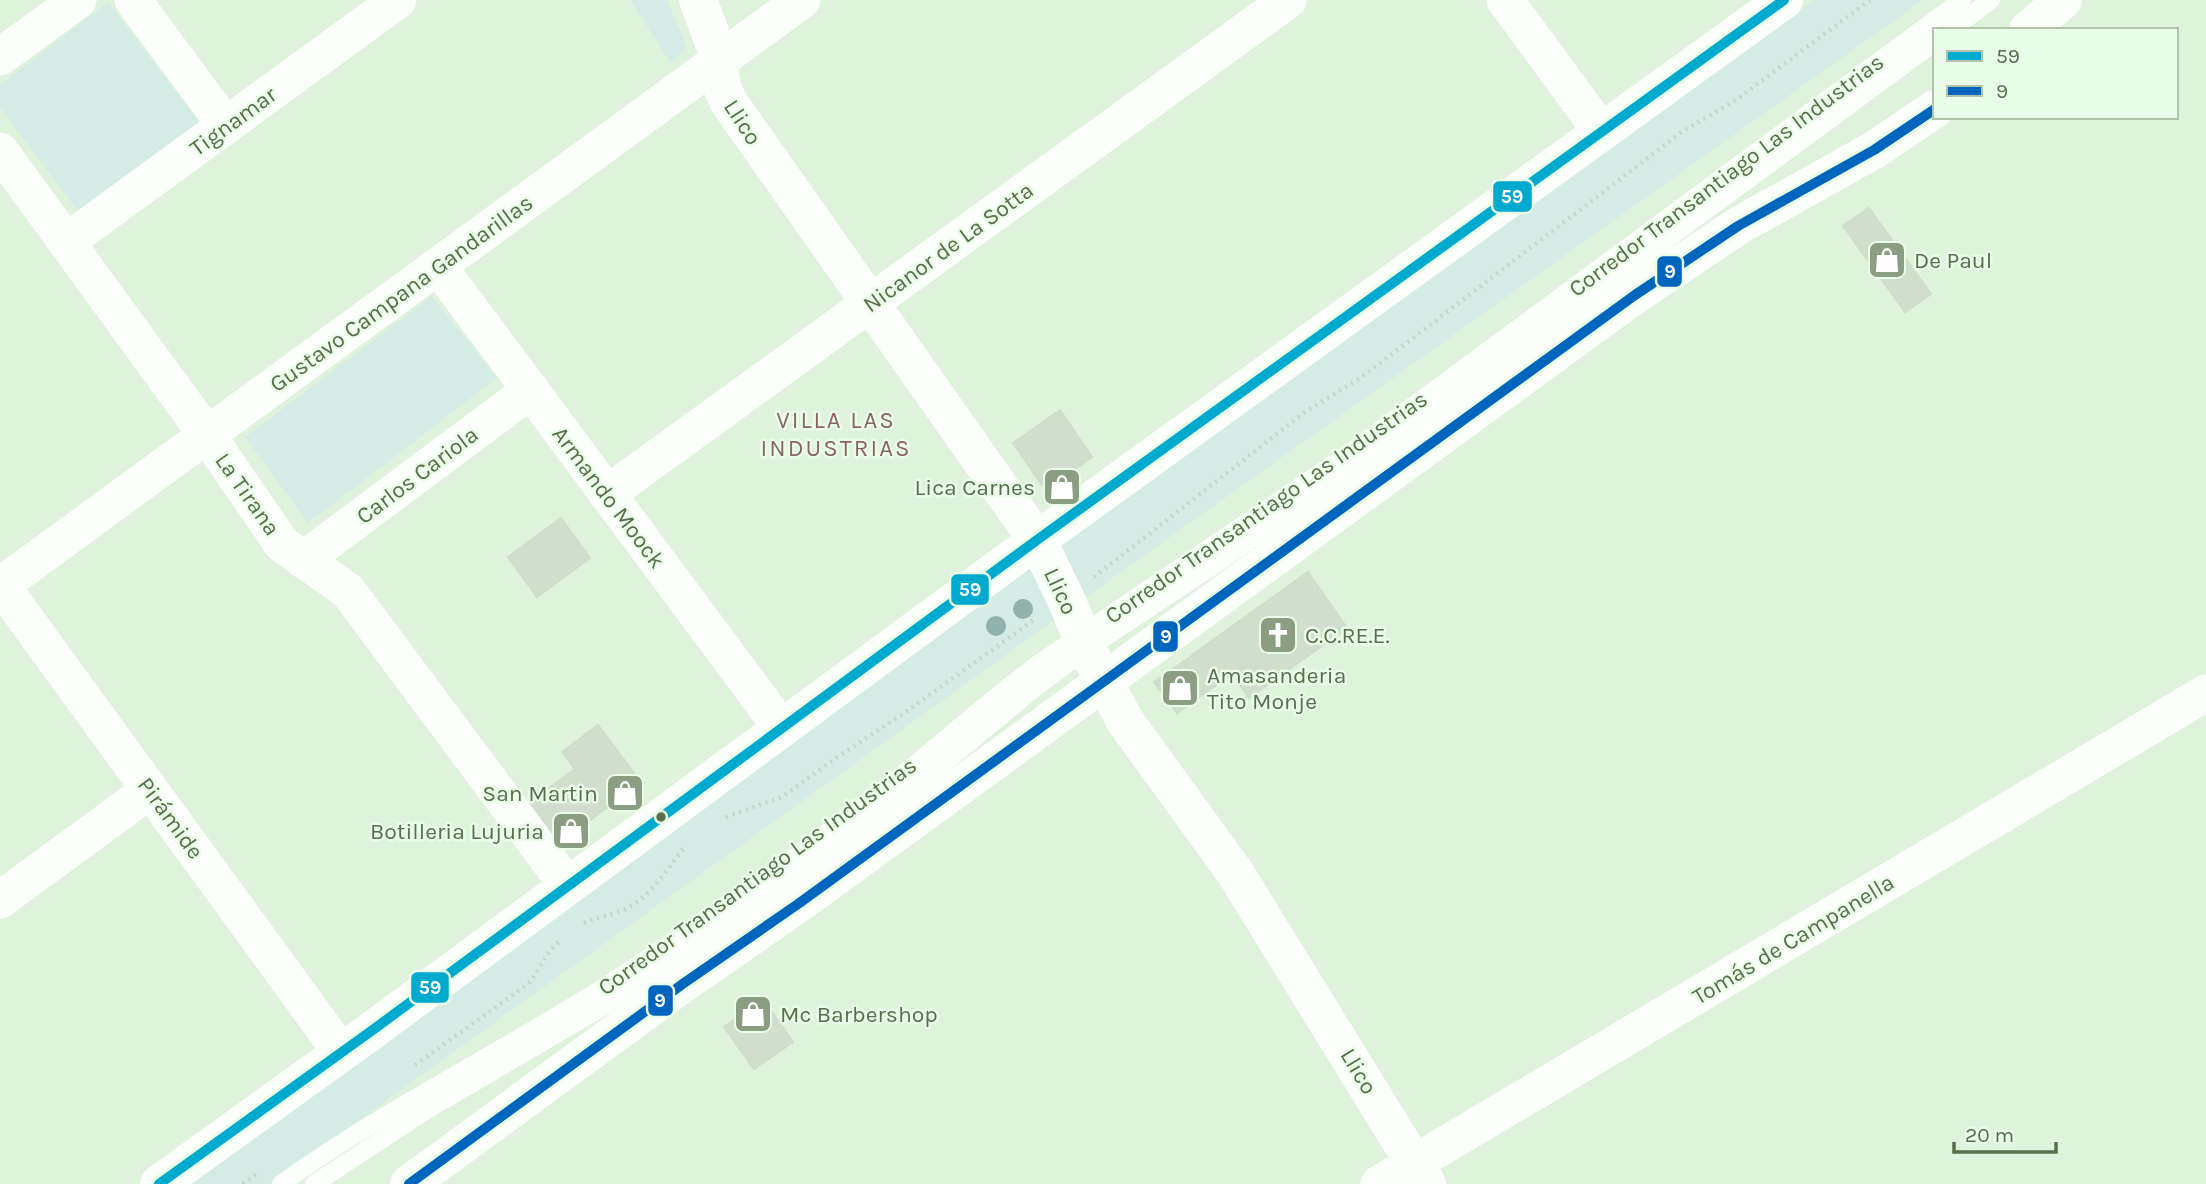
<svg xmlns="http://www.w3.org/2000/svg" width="2206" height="1184" font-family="Karla,sans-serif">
  <rect width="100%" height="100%" fill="#e9f5e8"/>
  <path fill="#dff2dc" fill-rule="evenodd" d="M0,0h2206v1184h-2206zM1935,30h241v87h-241z"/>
  <g fill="#d4ece5">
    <polygon points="630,0 667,0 687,48 671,63"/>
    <polygon points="1814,0 1923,0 1135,562 270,1184 189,1184 684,817"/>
    <polygon points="108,2 203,127 83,218 0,108 0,85"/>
    <polygon points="432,296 497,378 308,523 245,437"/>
  </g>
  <g fill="#d1dece" stroke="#cfddcb" stroke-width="2">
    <polygon points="1869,208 1931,294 1905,312 1843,226"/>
    <polygon points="1060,410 1092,457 1053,485 1042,485 1013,443"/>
    <polygon points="561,518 590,558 537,597 508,557"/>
    <polygon points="1308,572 1347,628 1249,698 1210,642"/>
    <polygon points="1210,642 1232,674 1205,693 1183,662"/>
    <polygon points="1183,662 1205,693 1177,713 1154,682"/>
    <polygon points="598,725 640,781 605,809 562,752"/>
    <polygon points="575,769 605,809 563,840 553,835 529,803"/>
    <polygon points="763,999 793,1042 754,1069 724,1027"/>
  </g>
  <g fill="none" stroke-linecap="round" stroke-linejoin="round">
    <g stroke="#cbd3c7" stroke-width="4.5" stroke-dasharray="2 5" stroke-linecap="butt">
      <polyline points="1094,577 1305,412 1362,377 1683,131 1736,100 1870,0"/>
      <polyline points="726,817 779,798 792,790 833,760 906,712 1035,619"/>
      <path d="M584,923c12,-6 25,-7 37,-12 29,-12 43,-38 62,-62"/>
      <path d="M415,1065l113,-81c13,-15 16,-30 32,-43"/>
      <polyline points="243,1184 258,1173"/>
    </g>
    <g stroke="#fcfefc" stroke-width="18">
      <polyline points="1951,30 1991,0"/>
      <path d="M281,1184c108,-78 229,-135 340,-208 83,-55 168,-113 247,-174 59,-45 113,-96 173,-140l307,-208 614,-454"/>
      <polyline points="314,1184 425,1111 606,1005 727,926 891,807 1036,687 1087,649 1219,562 1413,426 1935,42"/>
    </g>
    <g stroke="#fcfefc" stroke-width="37">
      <polyline points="133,0 226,126"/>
      <polyline points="1505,0 1601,131"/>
      <polyline points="0,57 78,0"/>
      <polyline points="0,151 207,435 282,544 348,591 567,885"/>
      <polyline points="66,242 398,0"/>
      <polyline points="438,266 781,727"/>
      <polyline points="607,494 1288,0"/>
      <polyline points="303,560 531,390"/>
      <polyline points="0,584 341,1052"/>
      <polyline points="0,586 802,0"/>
      <polyline points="0,900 150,790"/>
      <polyline points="1379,1184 2206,693"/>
    </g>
    <polyline stroke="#fcfefc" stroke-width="38" points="698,0 716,48 722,87 728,101 1037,540 1065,597 1087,649 1125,721 1236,874 1427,1184"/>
    <g stroke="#fcfefc" stroke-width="38">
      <polyline points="2028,30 2063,0"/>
      <polyline points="159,1184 374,1029 1037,540 1784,0"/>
      <polyline points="409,1184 684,983 798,904 1635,295 1738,226 1874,150 1935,109"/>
    </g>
    <defs>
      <polyline id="bus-1" points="159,1184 374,1029 1037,540 1784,0"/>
      <polyline id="bus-2" points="409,1184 684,983 798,904 1635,295 1738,226 1874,150 1935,109"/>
    </defs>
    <use href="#bus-1" stroke="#eafde8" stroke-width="16"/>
    <use href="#bus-2" stroke="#eafde8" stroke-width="16"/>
    <use href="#bus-1" stroke="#00a9ce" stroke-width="10"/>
    <use href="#bus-2" stroke="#0065bd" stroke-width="10"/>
  </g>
  <g fill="#90b1ac">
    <circle cx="1023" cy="609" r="10"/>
    <circle cx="996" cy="626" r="10"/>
  </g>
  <defs>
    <symbol id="shop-square" viewBox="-11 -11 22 22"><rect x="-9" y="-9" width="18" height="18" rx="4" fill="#8b9e82" stroke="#eafde8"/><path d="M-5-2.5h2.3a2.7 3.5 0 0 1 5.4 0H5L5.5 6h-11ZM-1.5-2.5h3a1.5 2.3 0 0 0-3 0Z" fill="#fff"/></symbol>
    <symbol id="church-square" viewBox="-11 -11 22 22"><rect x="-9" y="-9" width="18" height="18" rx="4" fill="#8b9e82" stroke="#eafde8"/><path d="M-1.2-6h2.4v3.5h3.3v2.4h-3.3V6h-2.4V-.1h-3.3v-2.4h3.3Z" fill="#fff"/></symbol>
  </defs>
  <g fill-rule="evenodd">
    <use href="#shop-square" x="1865" y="238" width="44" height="44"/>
    <use href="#shop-square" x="1040" y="465" width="44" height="44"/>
    <use href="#church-square" x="1256" y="613" width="44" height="44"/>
    <use href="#shop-square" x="1158" y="666" width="44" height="44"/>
    <use href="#shop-square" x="603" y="771" width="44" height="44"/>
    <use href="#shop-square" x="549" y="809" width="44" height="44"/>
    <use href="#shop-square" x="731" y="992" width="44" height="44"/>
  </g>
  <circle fill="#586f4b" stroke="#eafde8" stroke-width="2.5" cx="661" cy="817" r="6"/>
  <g text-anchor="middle" stroke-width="5" stroke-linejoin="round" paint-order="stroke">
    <g font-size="23" fill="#586f4b" stroke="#eafde8">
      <text transform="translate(233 121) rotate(-36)" y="8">Tignamar</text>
      <text transform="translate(743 122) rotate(57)" y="8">Llico</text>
      <text transform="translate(1726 175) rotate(-37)" y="8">Corredor Transantiago Las Industrias</text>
      <text transform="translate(948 247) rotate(-36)" y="8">Nicanor de La Sotta</text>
      <text transform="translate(401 293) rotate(-36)" y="8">Gustavo Campana Gandarillas</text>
      <text transform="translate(417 475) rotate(-37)" y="8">Carlos Cariola</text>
      <text transform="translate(248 494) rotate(55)" y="8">La Tirana</text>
      <text transform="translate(609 497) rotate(53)" y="8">Armando Moock</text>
      <text transform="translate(1266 507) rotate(-35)" y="8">Corredor Transantiago Las Industrias</text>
      <text transform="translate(1061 591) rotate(65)" y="8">Llico</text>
      <text transform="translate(171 818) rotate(54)" y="8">Pirámide</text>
      <text transform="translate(757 876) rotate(-36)" y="8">Corredor Transantiago Las Industrias</text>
      <text transform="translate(1793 939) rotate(-31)" y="8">Tomás de Campanella</text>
      <text transform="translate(1359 1071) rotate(59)" y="8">Llico</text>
    </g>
    <g font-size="23" fill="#586f4b" stroke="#eafde8" text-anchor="start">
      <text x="1914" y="268">De Paul</text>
      <text x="1035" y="495" text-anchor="end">Lica Carnes</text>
      <text x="1305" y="643">C.C.RE.E.</text>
      <text x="1207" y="683">Amasanderia<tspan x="1207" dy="26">Tito Monje</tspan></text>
      <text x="598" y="801" text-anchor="end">San Martin</text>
      <text x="544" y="839" text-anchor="end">Botilleria Lujuria</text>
      <text x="780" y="1022">Mc Barbershop</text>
    </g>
    <g font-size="24" letter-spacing="2" fill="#8c6465" stroke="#eafde8">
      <text x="836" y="428">VILLA LAS<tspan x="836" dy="28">INDUSTRIAS</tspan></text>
    </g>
  </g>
  <g stroke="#eafde8" stroke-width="2.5">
    <rect x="1492" y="180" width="41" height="33" rx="7" fill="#00a9ce"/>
    <rect x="1656" y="255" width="27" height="33" rx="7" fill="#0065bd"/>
    <rect x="950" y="573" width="40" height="33" rx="7" fill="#00a9ce"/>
    <rect x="1152" y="620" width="27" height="33" rx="7" fill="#0065bd"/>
    <rect x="410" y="971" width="40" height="33" rx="7" fill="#00a9ce"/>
    <rect x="647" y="984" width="27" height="33" rx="7" fill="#0065bd"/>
  </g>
  <g font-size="19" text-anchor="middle" font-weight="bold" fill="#fff">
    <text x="1512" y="203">59</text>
    <text x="1670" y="278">9</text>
    <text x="970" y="596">59</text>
    <text x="1166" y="643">9</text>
    <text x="430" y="994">59</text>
    <text x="660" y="1007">9</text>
  </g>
  <rect x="1933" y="28" width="245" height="91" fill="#eafde8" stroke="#b0c4a9" stroke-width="2"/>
  <rect x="1947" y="51" width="35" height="10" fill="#00a9ce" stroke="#b0c4a9" stroke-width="2"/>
  <text x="1996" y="63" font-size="21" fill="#586f4b">59</text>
  <rect x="1947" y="86" width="35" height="10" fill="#0065bd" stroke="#b0c4a9" stroke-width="2"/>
  <text x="1996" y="98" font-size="21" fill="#586f4b">9</text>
  <path d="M1954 1142v10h102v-10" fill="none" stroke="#586f4b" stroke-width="3.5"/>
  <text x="1965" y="1142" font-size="21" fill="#586f4b" stroke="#eafde8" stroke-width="5" paint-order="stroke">20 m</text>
</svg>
